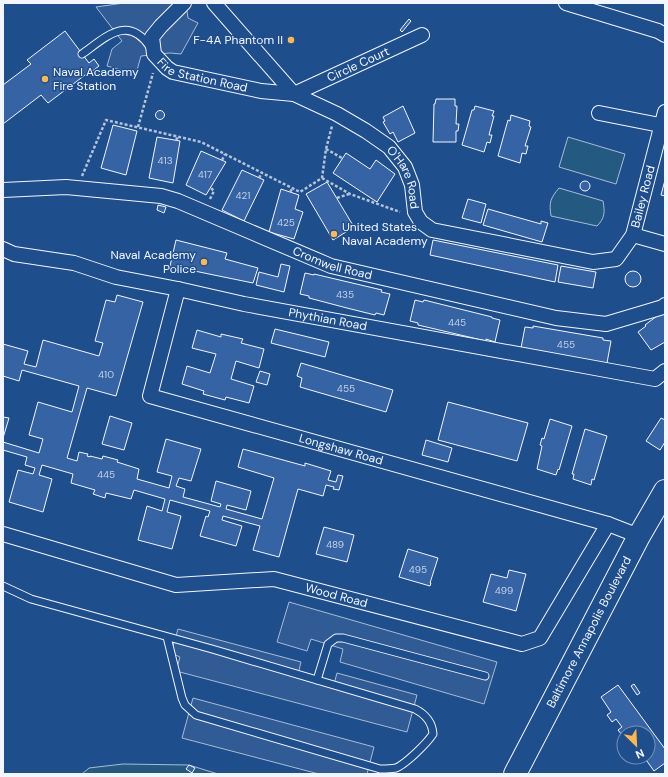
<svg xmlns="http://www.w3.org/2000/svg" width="668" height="777" font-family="'DM Sans',sans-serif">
  <rect width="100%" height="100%" fill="#1f4e8c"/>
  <g fill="#245a82" stroke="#a8bbd7">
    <polygon points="568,137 625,154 616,184 559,167"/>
    <path d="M559,188l44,13c2,11 2,17 -6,25l-46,-10c-2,-14 -1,-17 8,-28z"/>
    <polygon points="123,764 189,765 218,774 82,774 89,768"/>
  </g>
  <g fill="#305b95" stroke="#a8bbd7">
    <polygon points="124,3 174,3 187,11 188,18 198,23 181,54 170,53 141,56 136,74 107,66 112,49 122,41 96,7"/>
    <polygon points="289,602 497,662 484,704 340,662 343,649 311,639 307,651 277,642"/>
    <polygon points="178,629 301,662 298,674 334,684 337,673 417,695 407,732 176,671 180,657 171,653"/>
    <polygon points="193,698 374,747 367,774 319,774 182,738"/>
  </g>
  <g fill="#3563a3" stroke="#f2f6ff">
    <polygon points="409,19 411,21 402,32 400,30"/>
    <polygon points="65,31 89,63 94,59 99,66 90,73 89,72 48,103 41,95 3,124 3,85 31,64 27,60"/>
    <polygon points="436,99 455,99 455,106 457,106 456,124 459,124 458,131 456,131 456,142 433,142 434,104 435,104"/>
    <polygon points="403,106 415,133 398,142 393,132 390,134 383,122 385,121 383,117"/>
    <polygon points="475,106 494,111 492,116 494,116 489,135 492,135 490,143 487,142 484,152 462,145 472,110 474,110"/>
    <circle cx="160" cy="115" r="4.5"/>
    <polygon points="511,115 530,121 529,126 531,127 525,146 528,146 526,154 522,153 520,163 498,156 508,120 510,121"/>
    <polygon points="113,125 137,131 126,175 101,168"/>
    <polygon points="157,137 180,141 173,183 149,178"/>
    <polygon points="201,151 226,162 206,195 186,185"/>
    <polygon points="346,153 370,169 376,160 395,174 377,202 333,173"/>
    <polygon points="242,170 264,180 244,221 222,210"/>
    <polygon points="665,180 665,196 661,195"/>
    <circle cx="585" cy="186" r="5"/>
    <polygon points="327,182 354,227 333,240 306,194"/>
    <polygon points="281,189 299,195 295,209 303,212 294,239 269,232"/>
    <polygon points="468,199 486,204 481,223 462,218"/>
    <polygon points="158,205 166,207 164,213 157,210"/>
    <polygon points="488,209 541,224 541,221 548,223 542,242 483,225"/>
    <polygon points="176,240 227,253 225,259 258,268 253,283 170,266"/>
    <polygon points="433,240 558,265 555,282 430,255"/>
    <polygon points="281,264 290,266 284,292 256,285 259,272 278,277"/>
    <polygon points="561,266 596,272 593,288 558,282"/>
    <circle cx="633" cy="279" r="8"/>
    <polygon points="305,273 314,275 314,274 382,290 381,292 390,294 384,315 376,313 375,315 347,308 309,298 309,296 300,294"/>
    <polygon points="117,295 143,302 116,396 87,388 67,458 77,461 79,452 88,454 87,456 90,457 90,456 102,459 103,456 118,460 117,462 139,469 137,479 169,488 172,476 157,472 166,439 201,449 191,481 179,478 176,486 185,489 183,497 220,507 221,504 211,501 216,481 251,491 246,510 227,505 226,509 262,519 274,478 238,467 243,449 305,466 305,463 331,471 328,480 336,482 338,475 343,476 339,490 333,489 334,487 326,485 323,496 298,489 279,557 253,550 260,526 223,516 222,520 242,526 236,546 200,536 206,516 208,517 210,511 170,500 167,512 181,516 172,549 138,540 147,506 162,511 165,499 134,490 131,499 106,493 105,498 93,494 95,490 71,483 73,474 42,465 39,475 52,479 43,512 9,502 18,470 33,474 35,468 25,465 27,457 3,450 3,442 39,453 43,439 29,435 38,402 72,412 79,386 22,370 19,381 3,376 3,344 28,351 24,364 36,367 43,340 99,356 103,343 95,341 106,300 115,302"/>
    <polygon points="415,300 423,302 424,300 492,317 492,318 500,320 495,342 486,339 486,341 418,325 418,323 410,321"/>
    <polygon points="665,310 665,342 651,350 638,332 646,326 645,325"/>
    <polygon points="533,326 603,338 603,340 611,341 607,363 598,362 598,363 529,351 530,349 521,348 525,327 533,328"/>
    <polygon points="275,329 329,342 325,357 271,343"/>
    <polygon points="197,330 221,337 221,334 243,339 241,343 264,349 259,368 236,361 231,379 254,386 249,403 226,397 225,400 203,394 204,391 182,384 187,366 210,373 216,354 192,348"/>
    <polygon points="301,363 393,390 386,412 300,387 302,378 297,376"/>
    <polygon points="260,371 270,374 267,385 256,382"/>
    <polygon points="448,402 528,423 517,461 438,440"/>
    <polygon points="110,416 132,423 124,450 102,444"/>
    <polygon points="3,417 9,418 3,438"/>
    <polygon points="661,418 665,420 665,442 660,450 646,441"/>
    <polygon points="550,419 572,426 559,470 558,469 556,475 537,469 542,446 540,445 542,438 544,439"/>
    <polygon points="585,429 607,436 594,480 592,479 591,485 573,479 574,474 572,474"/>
    <polygon points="426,440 452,448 448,462 422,455"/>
    <polygon points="324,527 354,535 347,562 316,554"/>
    <polygon points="408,549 438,558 430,583 431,583 430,586 399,577"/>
    <polygon points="509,570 526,574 516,611 483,602 491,574 507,578"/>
    <polygon points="634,684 640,693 637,695 631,686"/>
    <polygon points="618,685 665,749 665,763 654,771 644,757 648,757 648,733 624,733 624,738 618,730 622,727 616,719 612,722 607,715 611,712 601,697"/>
    <polygon points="189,765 195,768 192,773 186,769"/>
  </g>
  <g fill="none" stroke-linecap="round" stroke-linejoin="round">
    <defs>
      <g id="lane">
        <path d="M82,54c24,-17 46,-40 68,-7"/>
        <path d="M3,586l28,13 181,50 203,60c10,5 17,12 18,25 -6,9 -27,30 -37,34 -6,1 -11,1 -16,1l-184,-54 -11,-10 -3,-7 -15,-61"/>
        <polyline points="317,680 328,644 336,638 343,638 485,676"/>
      </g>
      <g id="street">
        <path id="s1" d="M184,3l-23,23 -9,11 2,17 13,14 6,4 88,19 33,3 128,-59"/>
        <path id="s2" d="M214,3l80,91 43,20 29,17 23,16 16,20 7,18 3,27 6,10 11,8 161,32 23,-3 17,-24 32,-123"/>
        <polyline points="566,3 658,31 665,35"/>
        <polyline points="599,113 665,126"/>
        <path id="s3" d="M3,190l63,-3 95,9 17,5 153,65 225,52 50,6 57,-17 2,-2"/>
        <polyline points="633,235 665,244"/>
        <path id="s4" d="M3,249l11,5 60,9 42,14 62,12 66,15 411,75 10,-8"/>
        <path id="s5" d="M178,289l-28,107 458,128 31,12"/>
        <path id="s6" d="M3,534l173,51 98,-6 248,65 18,-6 68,-114"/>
      </g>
      <g id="primary">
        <path id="s7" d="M515,774l124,-238 26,-45"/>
      </g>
    </defs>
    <use href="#lane" stroke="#f2f6ff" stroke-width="9"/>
    <use href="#street" stroke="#f2f6ff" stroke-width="16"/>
    <use href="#primary" stroke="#f2f6ff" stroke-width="24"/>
    <g stroke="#b3c4dc" stroke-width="2.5" stroke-dasharray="3 2" stroke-linecap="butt">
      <polyline points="138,127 153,73"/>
      <polyline points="176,140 178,137"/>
      <polyline points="326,149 342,158"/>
      <polyline points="222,160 225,154"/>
      <polyline points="82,176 106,120 201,142 300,192 322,178 326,149 332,126"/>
      <polyline points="259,178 262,173"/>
      <polyline points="322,178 350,194 400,212"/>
      <polyline points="290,192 293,188"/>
      <polyline points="337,198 349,194"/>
      <polyline points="210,199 214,191 211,188"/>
    </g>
    <use href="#lane" stroke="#1f4e8c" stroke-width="7"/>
    <use href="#street" stroke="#1f4e8c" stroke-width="14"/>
    <use href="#primary" stroke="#1f4e8c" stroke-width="22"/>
  </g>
  <g fill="#ffb74d" stroke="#1f4e8c" stroke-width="1.5">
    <circle cx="291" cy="40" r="4"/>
    <circle cx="45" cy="79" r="4"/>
    <circle cx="334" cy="234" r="4"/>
    <circle cx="204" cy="262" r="4"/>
  </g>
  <g text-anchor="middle" stroke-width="3" stroke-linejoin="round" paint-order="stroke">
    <g font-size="10" fill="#c3d1e8">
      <text x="165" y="164">413</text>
      <text x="205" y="178">417</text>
      <text x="243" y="199">421</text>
      <text x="286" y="226">425</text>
      <text x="345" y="298">435</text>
      <text x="457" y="326">445</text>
      <text x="566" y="348">455</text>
      <text x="106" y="378">410</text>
      <text x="346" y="392">455</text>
      <text x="106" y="478">445</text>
      <text x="335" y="548">489</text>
      <text x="418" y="573">495</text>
      <text x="504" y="594">499</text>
    </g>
    <g font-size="12" fill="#f2f6ff" stroke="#1f4e8c" text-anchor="end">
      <text x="283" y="44">F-4A Phantom II</text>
      <text x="53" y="76" text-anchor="start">Naval Academy<tspan x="53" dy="14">Fire Station</tspan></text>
      <text x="342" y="231" text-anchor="start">United States<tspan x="342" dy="14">Naval Academy</tspan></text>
      <text x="196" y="259">Naval Academy<tspan x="196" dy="14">Police</tspan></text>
    </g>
    <g font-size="12" fill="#f2f6ff" stroke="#1f4e8c">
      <text dy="4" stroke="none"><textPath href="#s1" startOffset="284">Circle Court</textPath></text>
      <text dy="4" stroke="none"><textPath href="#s1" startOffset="119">Fire Station Road</textPath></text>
      <text dy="4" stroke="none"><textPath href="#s2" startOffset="265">O'Hare Road</textPath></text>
      <text dy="4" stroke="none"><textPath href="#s2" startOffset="584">Bailey Road</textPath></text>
      <text dy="4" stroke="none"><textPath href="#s3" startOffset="343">Cromwell Road</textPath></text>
      <text dy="4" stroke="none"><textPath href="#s4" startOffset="333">Phythian Road</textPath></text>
      <text dy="4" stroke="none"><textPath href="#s5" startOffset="309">Longshaw Road</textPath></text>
      <text dy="4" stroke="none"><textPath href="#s6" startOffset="343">Wood Road</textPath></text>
      <text dy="4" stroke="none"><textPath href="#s7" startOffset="160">Baltimore Annapolis Boulevard</textPath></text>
    </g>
  </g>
  <rect width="668" height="777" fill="none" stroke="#f2f6ff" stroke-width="8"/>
  <g transform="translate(636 745) rotate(156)"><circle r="19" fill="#1f4e8c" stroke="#7391ba"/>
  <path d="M0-3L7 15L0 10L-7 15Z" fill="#ffb74d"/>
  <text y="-6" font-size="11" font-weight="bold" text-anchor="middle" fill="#f2f6ff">N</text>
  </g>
</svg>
